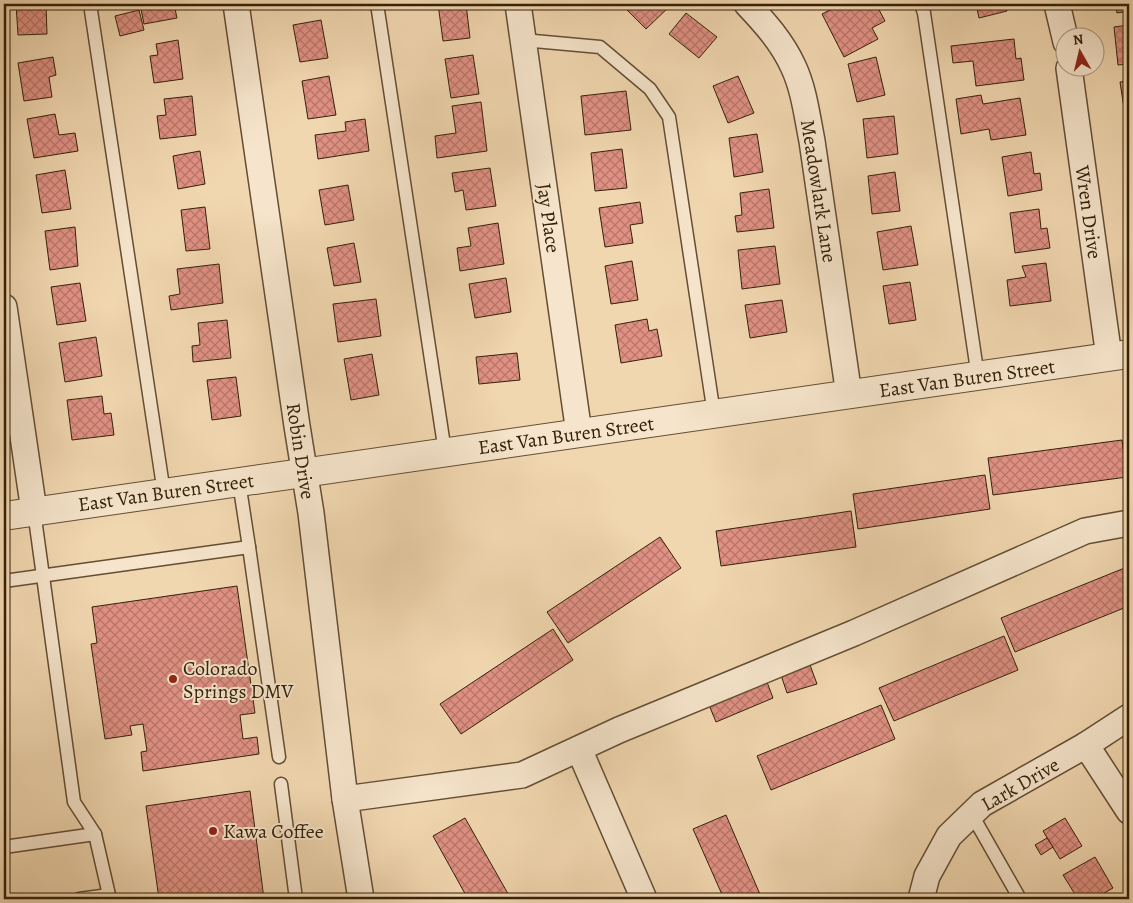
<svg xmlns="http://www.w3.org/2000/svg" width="1133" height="903" font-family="Alegreya,serif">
  <defs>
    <pattern id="building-cross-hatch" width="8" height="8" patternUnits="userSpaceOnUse" patternTransform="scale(1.25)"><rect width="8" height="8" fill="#e19184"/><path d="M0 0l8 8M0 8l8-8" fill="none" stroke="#b7766a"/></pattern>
  </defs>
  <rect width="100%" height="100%" fill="#f1d7b0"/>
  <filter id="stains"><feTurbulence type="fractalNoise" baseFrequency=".004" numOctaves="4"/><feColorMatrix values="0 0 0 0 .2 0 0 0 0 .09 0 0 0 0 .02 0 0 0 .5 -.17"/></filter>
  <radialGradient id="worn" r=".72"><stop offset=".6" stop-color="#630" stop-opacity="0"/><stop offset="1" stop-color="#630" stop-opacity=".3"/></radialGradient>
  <g fill="url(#building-cross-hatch)" stroke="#34210a">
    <polygon points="16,4 46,4 47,34 18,35"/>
    <polygon points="140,4 174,4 177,18 144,24"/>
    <polygon points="438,4 466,4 470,38 443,41"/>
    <polygon points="621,4 672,4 646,29"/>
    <polygon points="842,4 876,4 885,21 872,28 878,39 844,57 822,14"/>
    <polygon points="976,4 1005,4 1007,11 979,18"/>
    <polygon points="1115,4 1129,4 1129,11 1117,13"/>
    <polygon points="139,10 144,30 120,36 115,16"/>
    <polygon points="686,13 717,37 699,58 669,34"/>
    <polygon points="321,20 328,58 300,62 293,25"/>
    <polygon points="1129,25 1129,64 1118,65 1114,27"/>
    <polygon points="1014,39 1016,59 1021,58 1024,80 976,86 973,61 953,63 951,46"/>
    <polygon points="178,40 183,79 154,83 150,56 158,55 156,44"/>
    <polygon points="473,55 479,94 451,98 445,59"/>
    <polygon points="53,57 56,75 49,77 52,97 24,101 18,63"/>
    <polygon points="876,57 885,95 857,102 848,64"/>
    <polygon points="329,76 336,115 308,119 302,81"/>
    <polygon points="738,76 754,113 728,123 713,86"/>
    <polygon points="1129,81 1129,120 1126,121 1120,82"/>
    <polygon points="626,91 631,130 585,135 581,96"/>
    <polygon points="981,95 983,104 1020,98 1026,135 991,140 989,129 961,134 956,99"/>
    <polygon points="192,96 196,135 160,139 157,116 166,115 164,99"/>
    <polygon points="481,102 487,151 437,158 435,136 456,133 452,106"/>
    <polygon points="55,114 59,135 75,133 78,151 34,158 27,119"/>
    <polygon points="894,116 898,154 867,158 863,119"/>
    <polygon points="365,119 369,151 318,159 315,135 346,131 345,122"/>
    <polygon points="757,134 763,172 734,177 729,138"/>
    <polygon points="622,149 627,188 595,191 591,153"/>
    <polygon points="200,151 205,184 178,189 173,156"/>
    <polygon points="1031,152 1034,174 1040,173 1042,190 1008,196 1002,157"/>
    <polygon points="490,168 496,206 466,210 463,190 455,192 452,173"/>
    <polygon points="65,170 71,209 42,213 36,175"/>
    <polygon points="895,172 900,211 872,214 868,176"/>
    <polygon points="348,185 354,220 325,225 319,190"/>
    <polygon points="769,189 774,228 737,232 735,216 742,215 740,193"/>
    <polygon points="640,202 643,223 630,225 633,243 605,247 599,208"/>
    <polygon points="205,207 210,249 186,251 181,210"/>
    <polygon points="1039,209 1041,229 1047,228 1050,248 1015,253 1010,213"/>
    <polygon points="498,223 504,264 460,271 457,248 471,246 468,228"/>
    <polygon points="911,226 918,265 883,270 877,232"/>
    <polygon points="75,227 78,266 50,270 45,231"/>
    <polygon points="354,243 361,282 334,286 327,248"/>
    <polygon points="775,246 780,284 742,289 738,250"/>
    <polygon points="632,261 638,300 611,304 605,266"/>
    <polygon points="1046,263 1051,301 1010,306 1007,280 1026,277 1022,266"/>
    <polygon points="219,264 223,303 171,310 169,296 180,294 177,269"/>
    <polygon points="506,278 511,312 475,318 469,284"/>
    <polygon points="910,282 916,320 889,324 883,286"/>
    <polygon points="80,283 86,321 57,325 51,287"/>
    <polygon points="376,299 381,336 338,342 333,304"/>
    <polygon points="782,300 787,332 750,338 745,305"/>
    <polygon points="647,319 649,331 657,329 662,356 621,363 615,325"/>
    <polygon points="227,320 231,358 193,362 192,346 200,345 198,323"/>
    <polygon points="96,337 102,376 65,382 59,343"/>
    <polygon points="517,353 520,380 479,384 476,357"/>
    <polygon points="372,354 379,395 351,400 344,359"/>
    <polygon points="236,377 241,416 212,420 207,380"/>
    <polygon points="102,396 104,414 111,413 114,435 72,440 67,400"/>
    <polygon points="1122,440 1127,477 993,495 988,458"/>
    <polygon points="985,475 990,509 858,529 853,494"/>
    <polygon points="851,511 856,547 721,566 716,531"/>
    <polygon points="660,537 681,568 568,643 547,612"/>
    <polygon points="1127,567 1129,573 1129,606 1015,652 1001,618"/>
    <polygon points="237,586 255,713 240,715 243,739 257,737 259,754 143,771 141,752 147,751 143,724 130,726 132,735 105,739 91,644 97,643 92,607"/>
    <polygon points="553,629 573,660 461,734 440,704"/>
    <polygon points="1004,636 1018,670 894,721 879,688"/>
    <polygon points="810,665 817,684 787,693 781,675"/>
    <polygon points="767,682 773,698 716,722 709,705"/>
    <polygon points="881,705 895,739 771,790 757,756"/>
    <polygon points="250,791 264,899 159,899 146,806"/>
    <polygon points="726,815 762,899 724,899 693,829"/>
    <polygon points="465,818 511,899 468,899 433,836"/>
    <polygon points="1065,818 1082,846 1060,859 1043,831"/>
    <polygon points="1047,838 1053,847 1041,855 1035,845"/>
    <polygon points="1095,857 1113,888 1094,899 1078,899 1063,875"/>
  </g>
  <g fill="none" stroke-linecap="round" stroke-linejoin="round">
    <defs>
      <g id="service">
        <polyline points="90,4 164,493"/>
        <polyline points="377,4 445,452"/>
        <polyline points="921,4 924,13 978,377"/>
        <polyline points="523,40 600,47 650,89 669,117 714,414"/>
        <polyline points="239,482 249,547"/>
        <polyline points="34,511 74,802 95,834 109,895"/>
        <polyline points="4,581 249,547 279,757"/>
        <polyline points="281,784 296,899"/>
        <polyline points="971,813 1020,899"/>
        <polyline points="4,847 95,834"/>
        <polyline points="79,899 109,895 110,899"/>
      </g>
      <g id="minor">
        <polyline points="236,4 297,426 311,513 345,799 361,899"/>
        <polyline points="518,4 579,433"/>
        <path d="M747,4c18,19 35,38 46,62 11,23 14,50 19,75l37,254"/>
        <polyline points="1057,4 1066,42"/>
        <polyline points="1069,68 1109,357"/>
        <polyline points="4,307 34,511"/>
        <polyline points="1086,745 1129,811"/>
        <polyline points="579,749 644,899"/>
        <polyline points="345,799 522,775 619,730 854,633 1085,531 1129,523"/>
        <polyline points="921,899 927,876 949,836 982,804 1086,745 1129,717"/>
      </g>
      <polyline id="tertiary" points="4,516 1129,354"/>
    </defs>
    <use href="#service" stroke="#634e34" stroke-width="15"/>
    <use href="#minor" stroke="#634e34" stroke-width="28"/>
    <use href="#tertiary" stroke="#634e34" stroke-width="30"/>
    <use href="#service" stroke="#f6e5cc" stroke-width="12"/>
    <use href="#minor" stroke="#f6e5cc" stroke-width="25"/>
    <use href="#tertiary" stroke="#f6e5cc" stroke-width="28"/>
  </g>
  <g fill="#8f2418" stroke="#f6e5cc" stroke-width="2">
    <circle cx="173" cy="679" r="5"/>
    <circle cx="213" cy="831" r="5"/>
  </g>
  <g text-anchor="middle" stroke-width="4" stroke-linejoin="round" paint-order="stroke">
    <g font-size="20" fill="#34210a" stroke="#f6e5cc">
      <text transform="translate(819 191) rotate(81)" y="7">Meadowlark Lane</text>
      <text transform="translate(1089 212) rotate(82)" y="7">Wren Drive</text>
      <text transform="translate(549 218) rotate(82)" y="7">Jay Place</text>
      <text transform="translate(967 378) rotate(-8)" y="7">East Van Buren Street</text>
      <text transform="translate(566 435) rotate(-8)" y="7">East Van Buren Street</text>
      <text transform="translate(301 451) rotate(81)" y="7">Robin Drive</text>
      <text transform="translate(166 492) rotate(-8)" y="7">East Van Buren Street</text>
      <text transform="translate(1020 784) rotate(-30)" y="7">Lark Drive</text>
    </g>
    <g font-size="20" fill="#34210a" stroke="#f6e5cc" text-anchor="start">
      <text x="183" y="675">Colorado<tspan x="183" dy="23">Springs DMV</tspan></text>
      <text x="223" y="838">Kawa Coffee</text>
    </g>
  </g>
  <rect width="1133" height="903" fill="none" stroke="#f1d7b0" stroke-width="20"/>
  <rect x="5" y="5" width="1123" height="893" fill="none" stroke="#34210a" stroke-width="2.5"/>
  <rect x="10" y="10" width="1113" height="883" fill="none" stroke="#34210a"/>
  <g transform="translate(1080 52) rotate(352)"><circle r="24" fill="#f6e5cc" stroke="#a8977e"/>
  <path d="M0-4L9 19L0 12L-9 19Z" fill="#8f2418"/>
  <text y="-8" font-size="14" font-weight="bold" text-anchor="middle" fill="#34210a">N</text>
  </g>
  <rect width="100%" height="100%" filter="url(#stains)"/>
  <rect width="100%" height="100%" fill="url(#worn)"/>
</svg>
